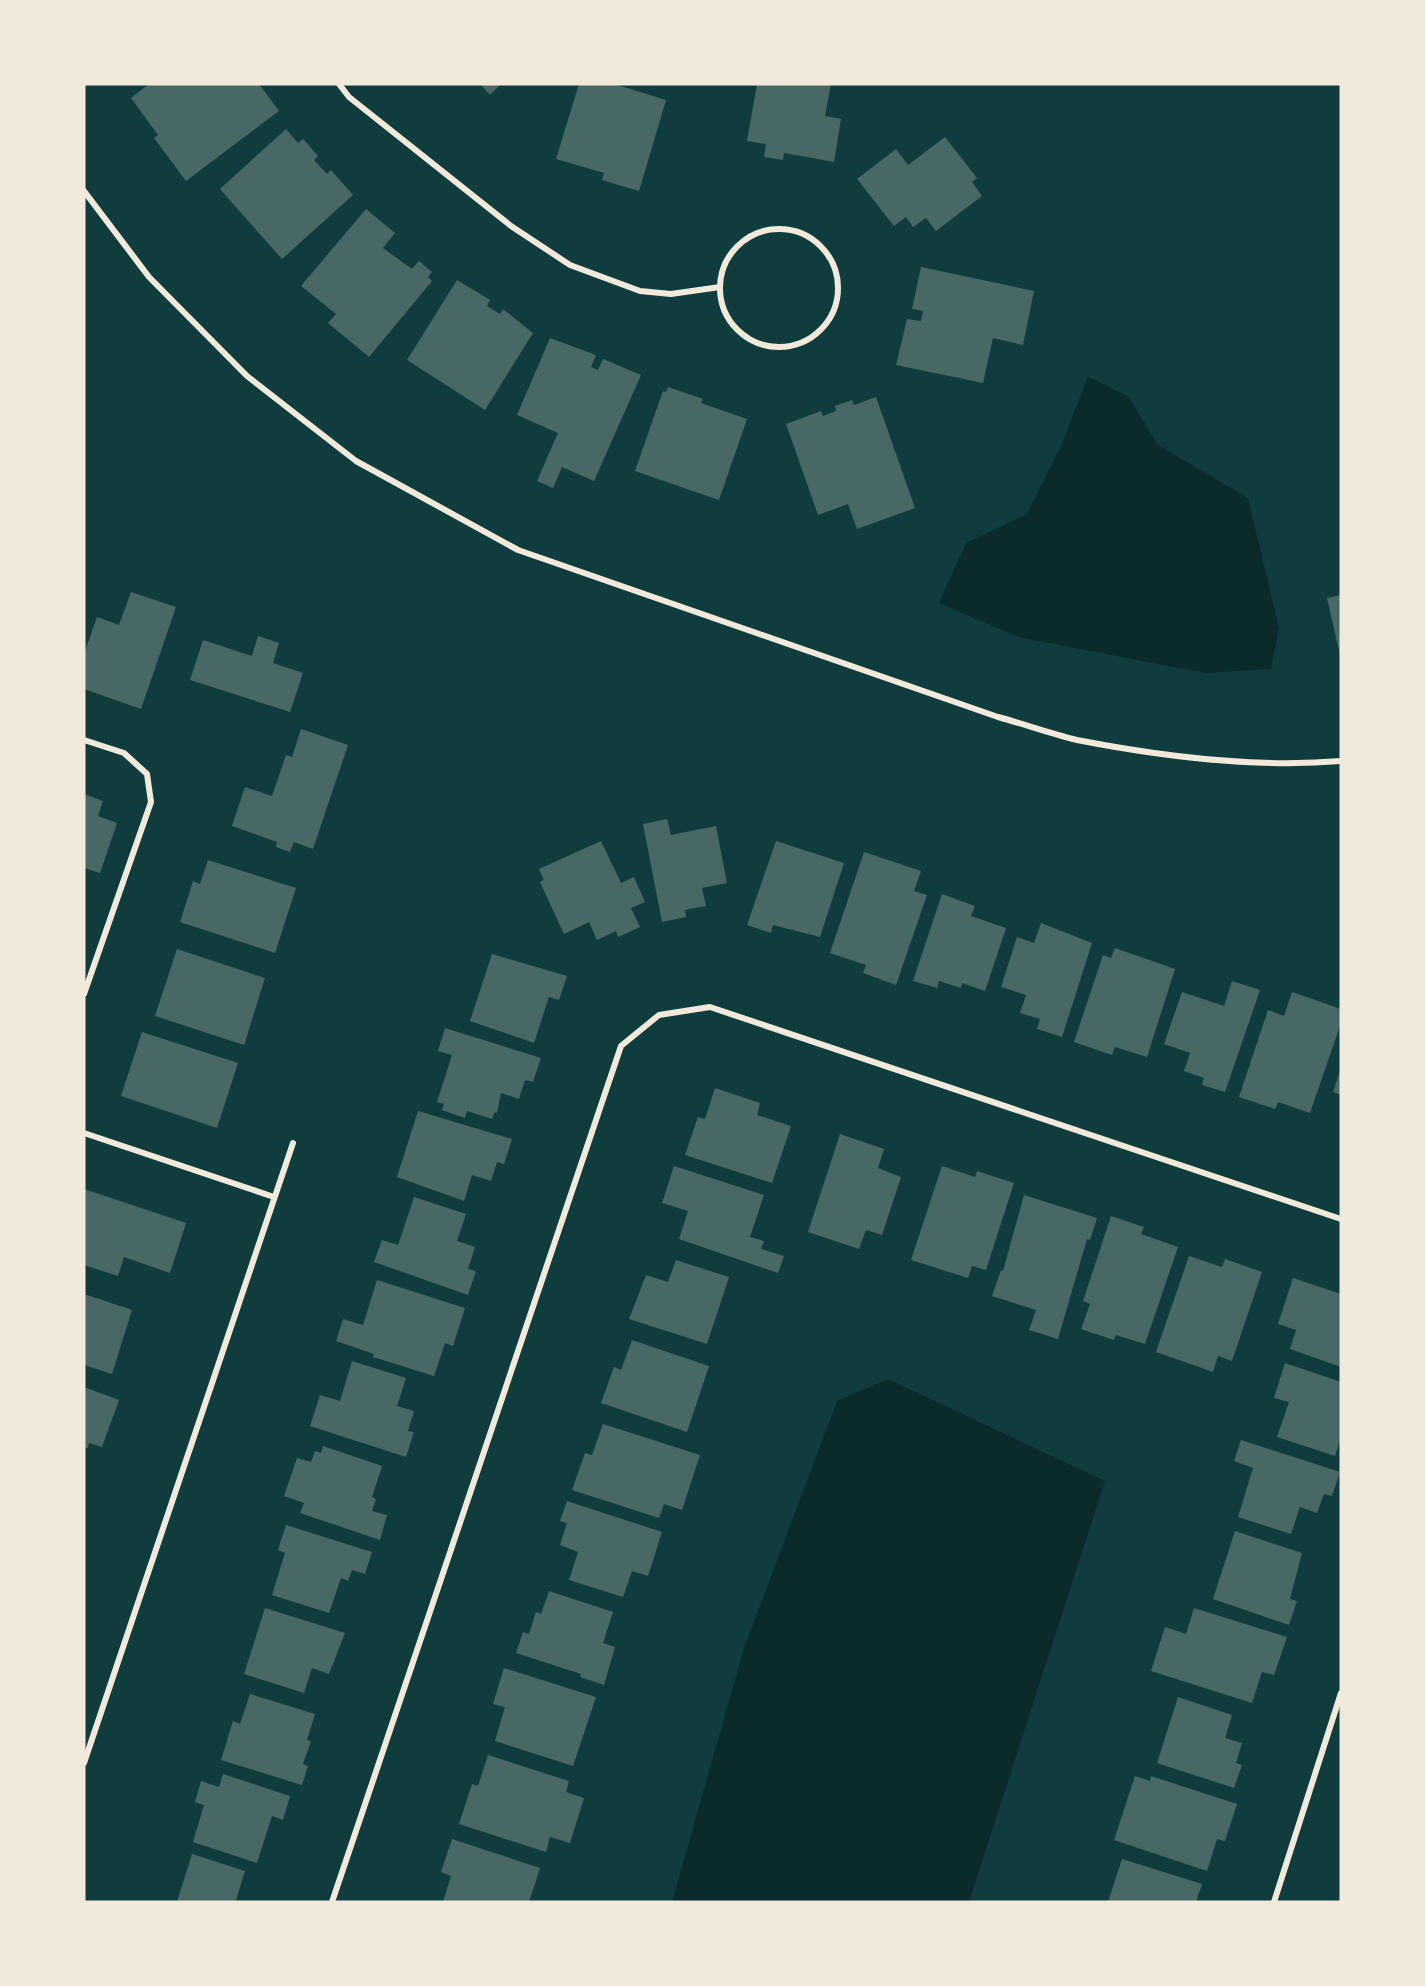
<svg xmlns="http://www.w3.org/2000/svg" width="1425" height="1986" font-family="'Asap Condensed',sans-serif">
  <rect width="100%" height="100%" fill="#0f3d3e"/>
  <g fill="#0a2a2b">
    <polygon points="1088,377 1128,396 1158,445 1248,498 1279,628 1271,669 1205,673 1018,637 939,603 966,543 1027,514 1061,446"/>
    <polygon points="888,1379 1105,1481 969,1902 672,1902 744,1648 837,1401"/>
  </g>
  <g fill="#486865">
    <polygon points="149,84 259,84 279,111 186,181 154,138 158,135 131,98"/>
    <polygon points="480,84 501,84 490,95"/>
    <polygon points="579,84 614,84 666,100 639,191 602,180 604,173 556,159"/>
    <polygon points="757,84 831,84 825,116 841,119 834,162 784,153 783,160 764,157 766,144 747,141"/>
    <polygon points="286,129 298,143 303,139 318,156 314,160 327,174 331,170 353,195 282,259 220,189"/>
    <polygon points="945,137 977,178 972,182 982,196 936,231 926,218 913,227 906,217 894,226 857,179 896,149 908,165"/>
    <polygon points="366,209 395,233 383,248 412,269 419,261 432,272 428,277 432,281 369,357 328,323 336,314 301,286"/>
    <polygon points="921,267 1034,291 1023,345 993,338 983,383 896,365 907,319 921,321 923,311 912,309"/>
    <polygon points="457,280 490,300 487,306 500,314 503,309 533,333 485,410 407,360"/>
    <polygon points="550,338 596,355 591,367 598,370 603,359 641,375 594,481 562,467 553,488 537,481 558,433 517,415"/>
    <polygon points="668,387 703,399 701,403 747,419 719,500 635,471 663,391 666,392"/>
    <polygon points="876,397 915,508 857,529 848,504 818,515 786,424 821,411 823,416 836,411 835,406 852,400 854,405"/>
    <polygon points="131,592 176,607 141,709 84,689 84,654 97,617 119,625"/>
    <polygon points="1341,595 1341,655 1340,655 1327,598"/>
    <polygon points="258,636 279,643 273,663 303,673 290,712 190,680 203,640 252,656"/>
    <polygon points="301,729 348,745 313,849 294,842 290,852 276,847 277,842 232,826 245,787 272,796 286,755 292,757"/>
    <polygon points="84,794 103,801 98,816 117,823 100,873 84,868"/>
    <polygon points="667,819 671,835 716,826 727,883 702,888 706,906 685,910 686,917 662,922 643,824"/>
    <polygon points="601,841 621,883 634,877 645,902 631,908 640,927 618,937 616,931 597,940 589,922 564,934 540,882 544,880 539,869"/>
    <polygon points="776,841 844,863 820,937 773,925 771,933 747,925"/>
    <polygon points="864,852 921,871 914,891 927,895 896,985 863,973 866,965 830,953"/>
    <polygon points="208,860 296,888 275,953 180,922 193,881 200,884"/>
    <polygon points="942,894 975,906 971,916 1006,928 985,991 962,983 961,988 939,981 937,988 913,981"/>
    <polygon points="1041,923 1092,943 1062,1037 1037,1029 1040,1019 1020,1013 1026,995 1001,987 1017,937 1034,943"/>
    <polygon points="1115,948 1175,969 1147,1057 1115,1047 1112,1055 1074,1042 1103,955 1111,958"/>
    <polygon points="177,949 265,978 244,1045 155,1016"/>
    <polygon points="492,954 567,976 559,1000 549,997 534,1043 470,1021"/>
    <polygon points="1232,981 1260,990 1225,1092 1202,1085 1204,1078 1184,1071 1190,1053 1164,1044 1182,992 1224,1006"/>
    <polygon points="1292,992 1341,1009 1341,1023 1310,1113 1278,1102 1275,1109 1239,1097 1268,1010 1284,1016"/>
    <polygon points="445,1028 541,1058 533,1082 525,1080 519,1099 501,1093 497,1113 495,1112 492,1119 467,1111 465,1118 442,1110 444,1104 437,1102 452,1055 438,1051"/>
    <polygon points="142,1032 238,1063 217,1128 121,1096"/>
    <polygon points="1341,1068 1341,1095 1333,1092"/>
    <polygon points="715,1088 760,1103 757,1115 791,1126 772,1183 685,1155 698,1117 705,1119"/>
    <polygon points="418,1111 512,1139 504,1164 497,1162 491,1181 472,1175 464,1201 397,1177"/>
    <polygon points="840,1134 884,1149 878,1168 901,1177 882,1235 866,1230 859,1249 808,1232"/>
    <polygon points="674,1166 764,1195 750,1237 764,1241 761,1249 784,1256 778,1273 679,1239 688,1211 662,1203"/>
    <polygon points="942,1166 975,1177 977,1171 1014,1183 986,1270 972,1266 968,1278 911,1260"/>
    <polygon points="84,1189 186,1223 170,1273 124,1257 118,1276 84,1265"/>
    <polygon points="1024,1195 1097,1218 1090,1240 1087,1239 1058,1339 1029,1330 1036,1310 992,1296 1001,1270 1003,1271"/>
    <polygon points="414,1197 466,1214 457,1241 475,1247 468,1269 476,1271 468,1295 374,1262 382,1240 398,1245"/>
    <polygon points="1111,1216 1144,1227 1141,1234 1178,1247 1145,1344 1116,1335 1114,1340 1081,1329 1090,1304 1083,1301"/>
    <polygon points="1189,1256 1222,1267 1225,1259 1262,1272 1232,1361 1218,1356 1213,1372 1156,1352"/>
    <polygon points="676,1260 729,1277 707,1344 629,1319 646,1275 668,1282"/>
    <polygon points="1293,1278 1341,1294 1341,1367 1290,1349 1296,1330 1278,1324"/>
    <polygon points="377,1280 465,1308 453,1346 445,1343 434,1376 373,1357 374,1354 336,1341 343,1319 363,1325"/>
    <polygon points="84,1294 132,1310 112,1374 84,1365"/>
    <polygon points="632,1340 709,1366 687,1432 601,1403 614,1367 621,1370"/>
    <polygon points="352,1361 406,1378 397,1406 414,1411 408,1431 414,1432 406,1457 310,1426 320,1395 340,1401"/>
    <polygon points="1285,1363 1341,1382 1341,1437 1335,1456 1277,1437 1289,1402 1274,1398"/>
    <polygon points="84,1387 119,1400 102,1447 89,1443 88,1448 84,1447"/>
    <polygon points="603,1424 700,1455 682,1510 664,1504 659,1518 572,1490 585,1453 592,1455"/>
    <polygon points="1241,1440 1340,1472 1332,1496 1324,1494 1317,1513 1300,1507 1291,1534 1238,1517 1253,1468 1234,1461"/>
    <polygon points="323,1446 382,1466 372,1497 376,1499 372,1511 387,1515 380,1540 300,1513 304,1503 284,1496 297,1458 311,1462 315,1451 321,1453"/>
    <polygon points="567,1501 662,1532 648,1576 632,1571 623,1597 569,1580 578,1552 560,1545 567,1523 560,1521"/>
    <polygon points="286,1525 372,1552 365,1574 352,1570 348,1581 341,1578 329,1613 272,1595 285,1553 278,1550"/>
    <polygon points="1235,1531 1302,1553 1290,1599 1297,1601 1289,1625 1213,1599"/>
    <polygon points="549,1591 613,1612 603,1643 615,1647 604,1685 580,1677 581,1674 516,1653 523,1632 529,1634 536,1612 541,1614"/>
    <polygon points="265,1608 345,1633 329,1674 312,1668 304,1693 244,1674"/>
    <polygon points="1194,1608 1287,1637 1274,1675 1262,1672 1252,1703 1151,1671 1165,1627 1186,1634"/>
    <polygon points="504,1668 596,1697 573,1766 495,1741 505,1707 493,1704"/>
    <polygon points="250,1694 315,1714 307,1740 311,1741 303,1764 308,1766 302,1785 221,1760 233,1721 240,1724"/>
    <polygon points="1178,1697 1232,1715 1225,1738 1242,1743 1236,1763 1242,1765 1234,1788 1157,1763"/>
    <polygon points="488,1755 569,1781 566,1792 584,1798 570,1843 550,1837 546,1852 459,1824 472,1784 478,1786"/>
    <polygon points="223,1774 290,1796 283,1820 272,1816 257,1863 193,1842 204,1805 195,1802 201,1781 219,1787"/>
    <polygon points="1135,1776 1150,1781 1151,1776 1237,1804 1225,1841 1217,1839 1207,1871 1114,1840"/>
    <polygon points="452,1839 540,1868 529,1902 443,1902 451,1876 441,1872"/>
    <polygon points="192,1854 245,1871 236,1900 242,1902 177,1902"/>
    <polygon points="1122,1859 1202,1884 1196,1902 1108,1902"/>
  </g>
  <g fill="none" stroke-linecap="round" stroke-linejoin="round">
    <g stroke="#f1e9da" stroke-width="6">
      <polyline points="339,84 349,97 511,226 570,265 640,291 671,294 720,287"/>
      <path d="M84,191l65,86 98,99 109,85 162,89 480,167c26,7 53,17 79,23 82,16 181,28 264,21"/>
      <circle cx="779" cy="288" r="59"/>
      <polyline points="84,740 124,753 147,774 151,802 84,994"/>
      <polyline points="84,1133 274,1197"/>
      <polyline points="84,1763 293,1143"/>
      <polyline points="332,1902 621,1046 659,1015 710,1007 1341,1219"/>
      <polyline points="1274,1902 1341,1693"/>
    </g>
  </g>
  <rect width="1425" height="1986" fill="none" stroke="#f1e9da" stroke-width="171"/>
</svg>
